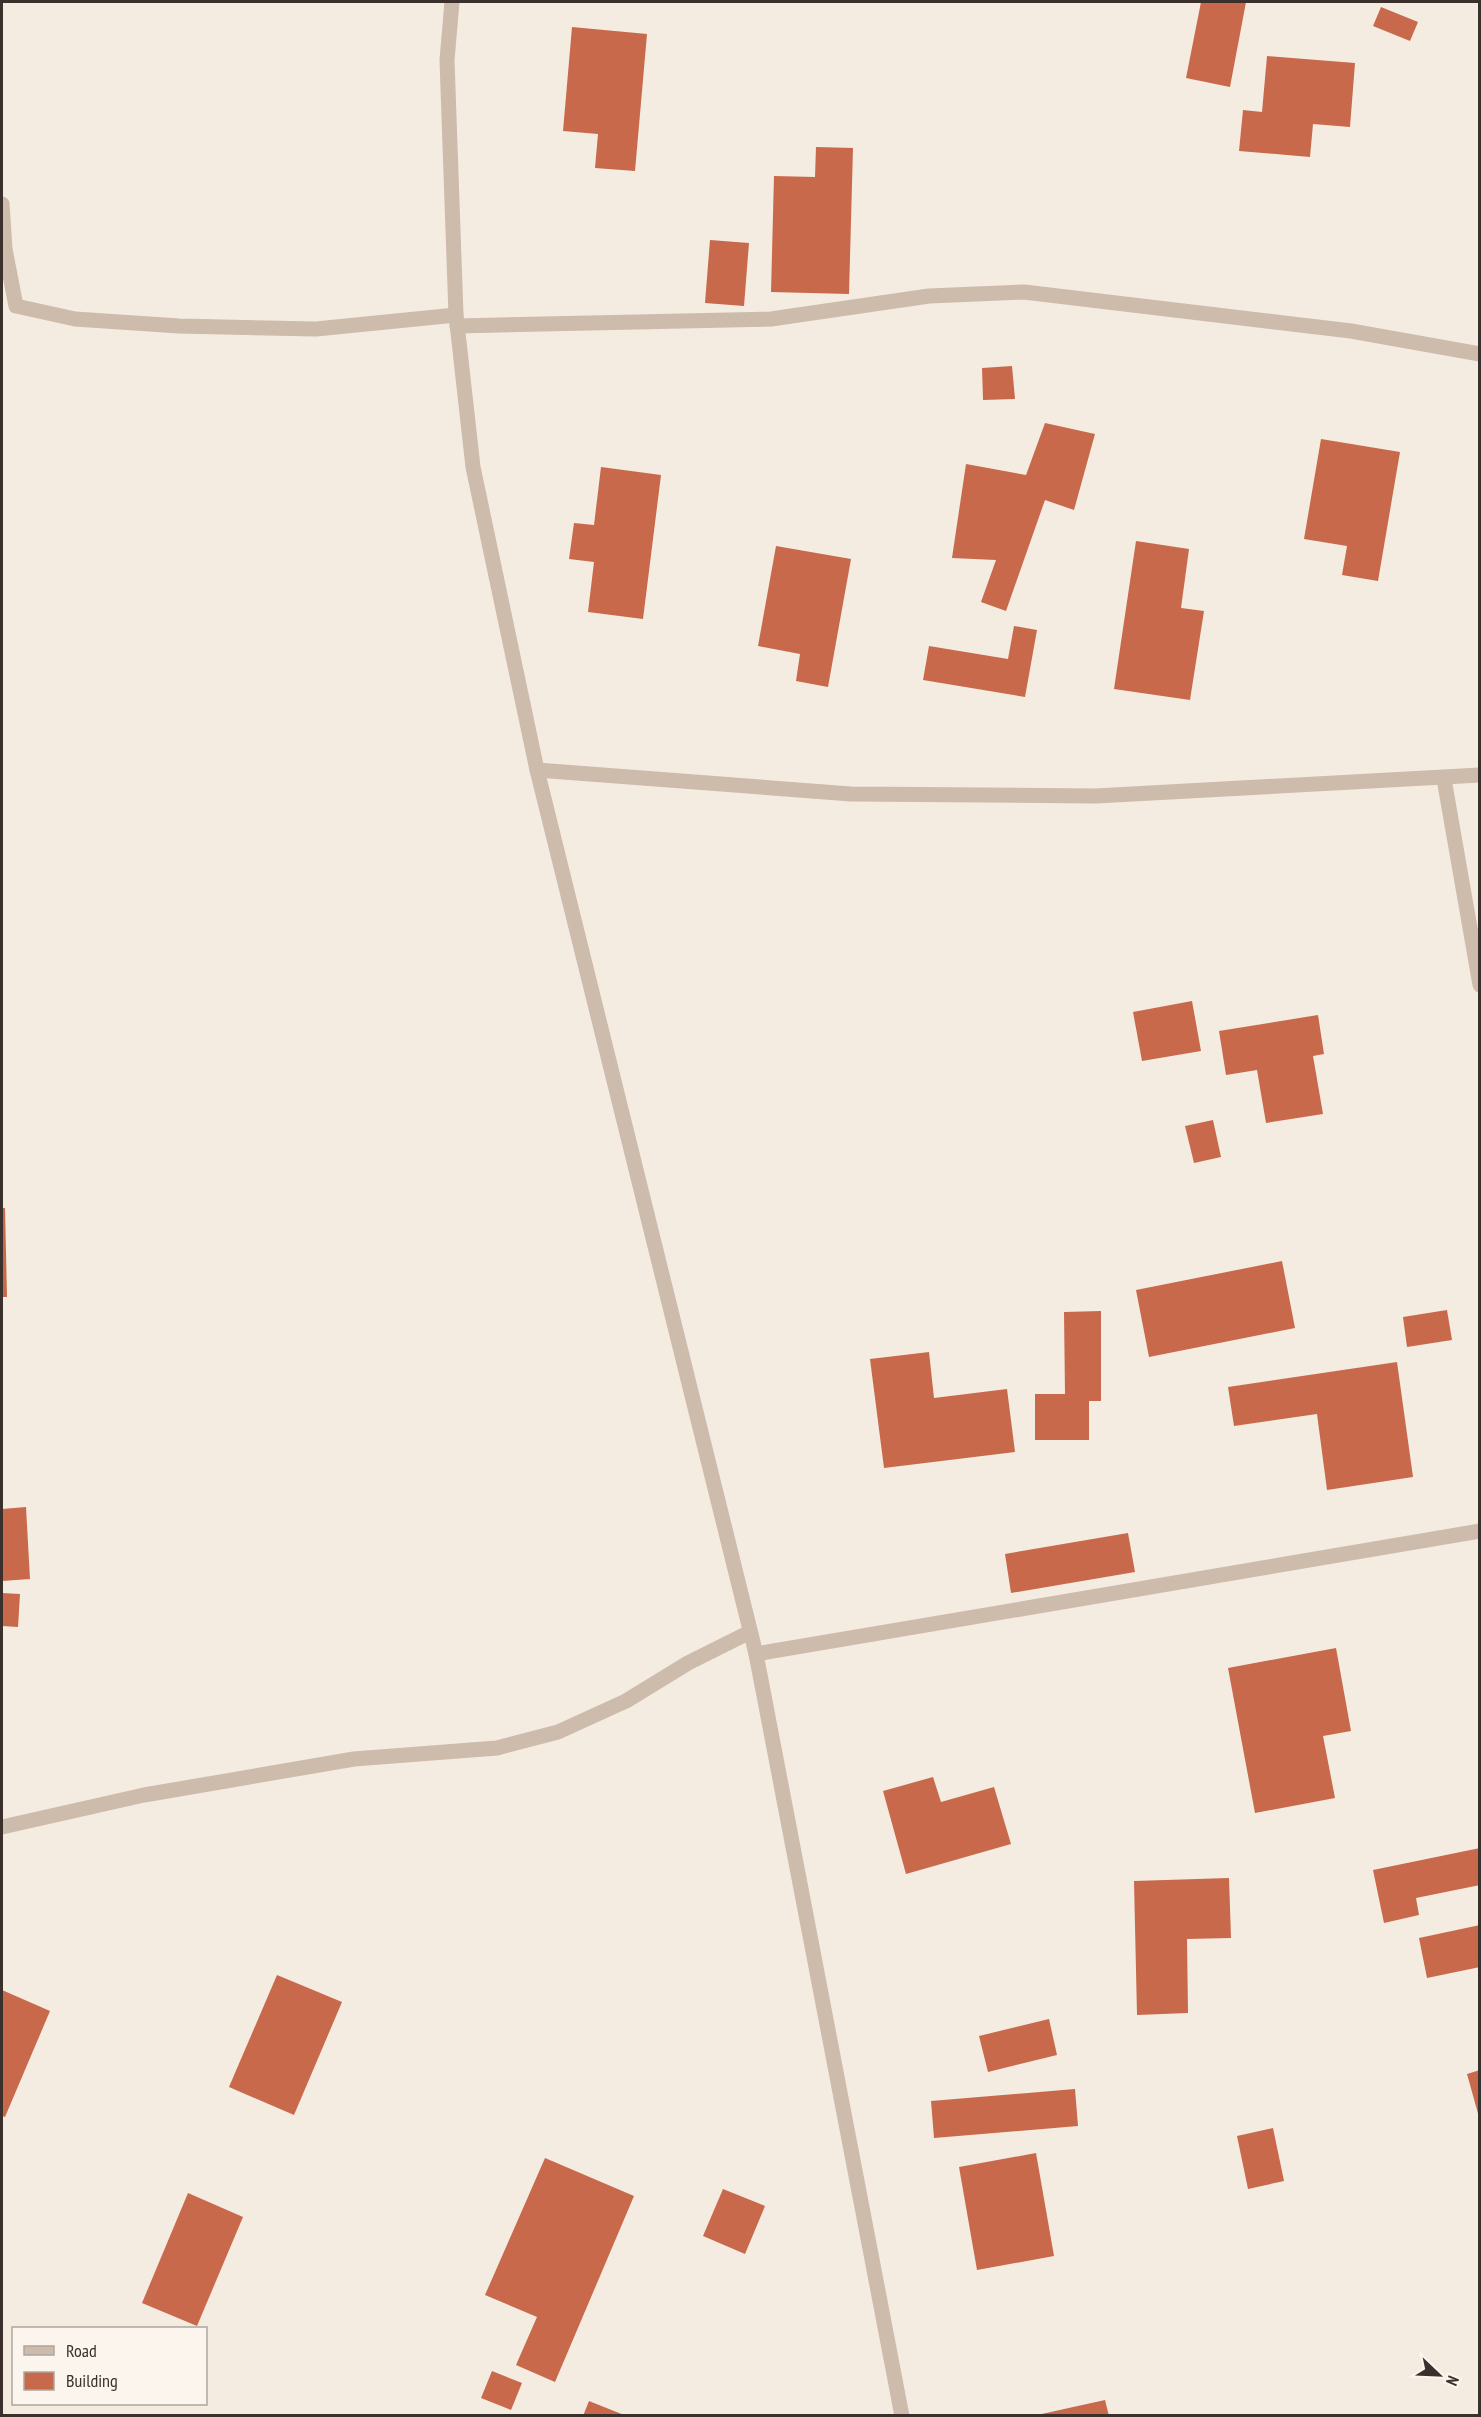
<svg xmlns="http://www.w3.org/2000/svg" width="1481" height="2417" font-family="'PT Sans Narrow',sans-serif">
  <rect width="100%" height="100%" fill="#f4ebe1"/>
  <g fill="#c8694b">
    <polygon points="1201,2 1246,2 1230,87 1186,78"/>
    <polygon points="1381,7 1418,22 1410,41 1373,26"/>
    <polygon points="572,27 647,34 635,171 595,168 598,134 563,131"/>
    <polygon points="1267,56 1355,63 1350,127 1313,124 1310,157 1239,151 1243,110 1262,112"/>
    <polygon points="816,147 853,148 849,294 771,292 774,176 815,177"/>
    <polygon points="710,240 749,243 744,306 705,303"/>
    <polygon points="1012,366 1015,399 983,400 982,368"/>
    <polygon points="1045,423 1095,434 1074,510 1045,500 1006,611 981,602 996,560 952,558 966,464 1026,475"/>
    <polygon points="1321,439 1400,452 1378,581 1342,575 1347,546 1304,539"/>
    <polygon points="601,467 661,475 643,619 588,612 594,562 569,559 574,523 594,525"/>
    <polygon points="1136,541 1189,549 1181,608 1204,611 1190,700 1114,689"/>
    <polygon points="776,546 851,559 828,687 796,681 800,654 758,646"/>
    <polygon points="1014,626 1037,630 1025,697 923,680 929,646 1008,659"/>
    <polygon points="1192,1001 1201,1051 1142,1061 1133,1012"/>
    <polygon points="1318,1015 1324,1054 1313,1056 1323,1114 1266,1123 1257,1070 1226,1075 1219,1031"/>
    <polygon points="1213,1120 1221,1157 1194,1163 1185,1126"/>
    <polygon points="2,1208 5,1208 7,1297 2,1297"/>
    <polygon points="1282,1261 1295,1328 1149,1357 1136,1290"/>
    <polygon points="1447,1310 1452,1340 1407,1347 1403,1317"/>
    <polygon points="1101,1311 1101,1401 1089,1401 1089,1440 1035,1440 1035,1394 1065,1394 1064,1312"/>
    <polygon points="929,1352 934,1398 1007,1389 1015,1452 884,1468 870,1359"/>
    <polygon points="1397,1362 1413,1477 1327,1490 1317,1414 1234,1426 1228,1387"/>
    <polygon points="26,1507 30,1579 2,1581 2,1509"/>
    <polygon points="1128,1533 1135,1572 1011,1593 1005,1554"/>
    <polygon points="2,1593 20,1594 18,1627 2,1626"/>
    <polygon points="1336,1648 1351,1731 1323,1736 1335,1798 1255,1813 1228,1668"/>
    <polygon points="933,1777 941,1802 994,1787 1011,1844 906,1874 883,1791"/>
    <polygon points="1480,1848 1480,1885 1416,1898 1419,1915 1384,1923 1373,1870"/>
    <polygon points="1229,1878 1231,1938 1187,1939 1188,2013 1137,2015 1134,1881"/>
    <polygon points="1480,1925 1480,1967 1427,1978 1419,1938"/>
    <polygon points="277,1975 342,2002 294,2115 229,2087"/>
    <polygon points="2,1990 50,2011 5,2117 2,2116"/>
    <polygon points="1049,2019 1057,2055 988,2072 979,2036"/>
    <polygon points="1480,2070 1480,2117 1479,2117 1467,2074"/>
    <polygon points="1075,2089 1078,2126 934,2138 931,2101"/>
    <polygon points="1273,2128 1284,2181 1248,2189 1237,2136"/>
    <polygon points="1036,2153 1054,2256 977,2270 959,2167"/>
    <polygon points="545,2158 634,2196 555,2382 516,2365 537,2317 485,2295"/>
    <polygon points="723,2189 765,2206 745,2254 703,2236"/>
    <polygon points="188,2193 243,2217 197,2326 142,2303"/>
    <polygon points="492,2371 522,2383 511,2410 481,2398"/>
    <polygon points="1105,2400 1109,2416 1037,2416 1037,2415"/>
    <polygon points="589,2401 624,2415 624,2416 583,2416"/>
  </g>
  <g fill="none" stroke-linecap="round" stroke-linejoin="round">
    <g stroke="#cdbbac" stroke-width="15">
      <polyline points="452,2 447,60 456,315 473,467 537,770 756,1654 902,2416"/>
      <polyline points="2,204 5,249 16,306 75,319 179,326 316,329 456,315"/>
      <polyline points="457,326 771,319 929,296 1024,292 1351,331 1480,354"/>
      <polyline points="537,770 851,794 1096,796 1480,775"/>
      <polyline points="1444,779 1480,985"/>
      <polyline points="756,1654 1480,1531"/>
      <polyline points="2,1827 144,1795 354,1759 497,1748 558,1732 626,1701 688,1663 750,1632"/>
    </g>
  </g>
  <rect width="1481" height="2417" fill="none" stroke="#3b302b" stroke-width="6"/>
  <rect x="12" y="2327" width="195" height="78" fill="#fbf5ee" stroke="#aea6a0" stroke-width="1.5"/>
  <rect x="24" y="2346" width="30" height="9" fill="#cdbbac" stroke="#aea6a0" stroke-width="1.5"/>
  <text x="66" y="2357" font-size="18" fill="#3b302b">Road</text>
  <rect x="24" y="2372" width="30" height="18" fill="#c8694b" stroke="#aea6a0" stroke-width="1.5"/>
  <text x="66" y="2387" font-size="18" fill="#3b302b">Building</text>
  <g transform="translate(1439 2375) rotate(113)" stroke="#fbf5ee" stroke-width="4.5" paint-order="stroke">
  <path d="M0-4.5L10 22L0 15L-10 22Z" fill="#3b302b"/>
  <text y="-9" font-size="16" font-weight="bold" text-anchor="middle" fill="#3b302b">N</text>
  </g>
</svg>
